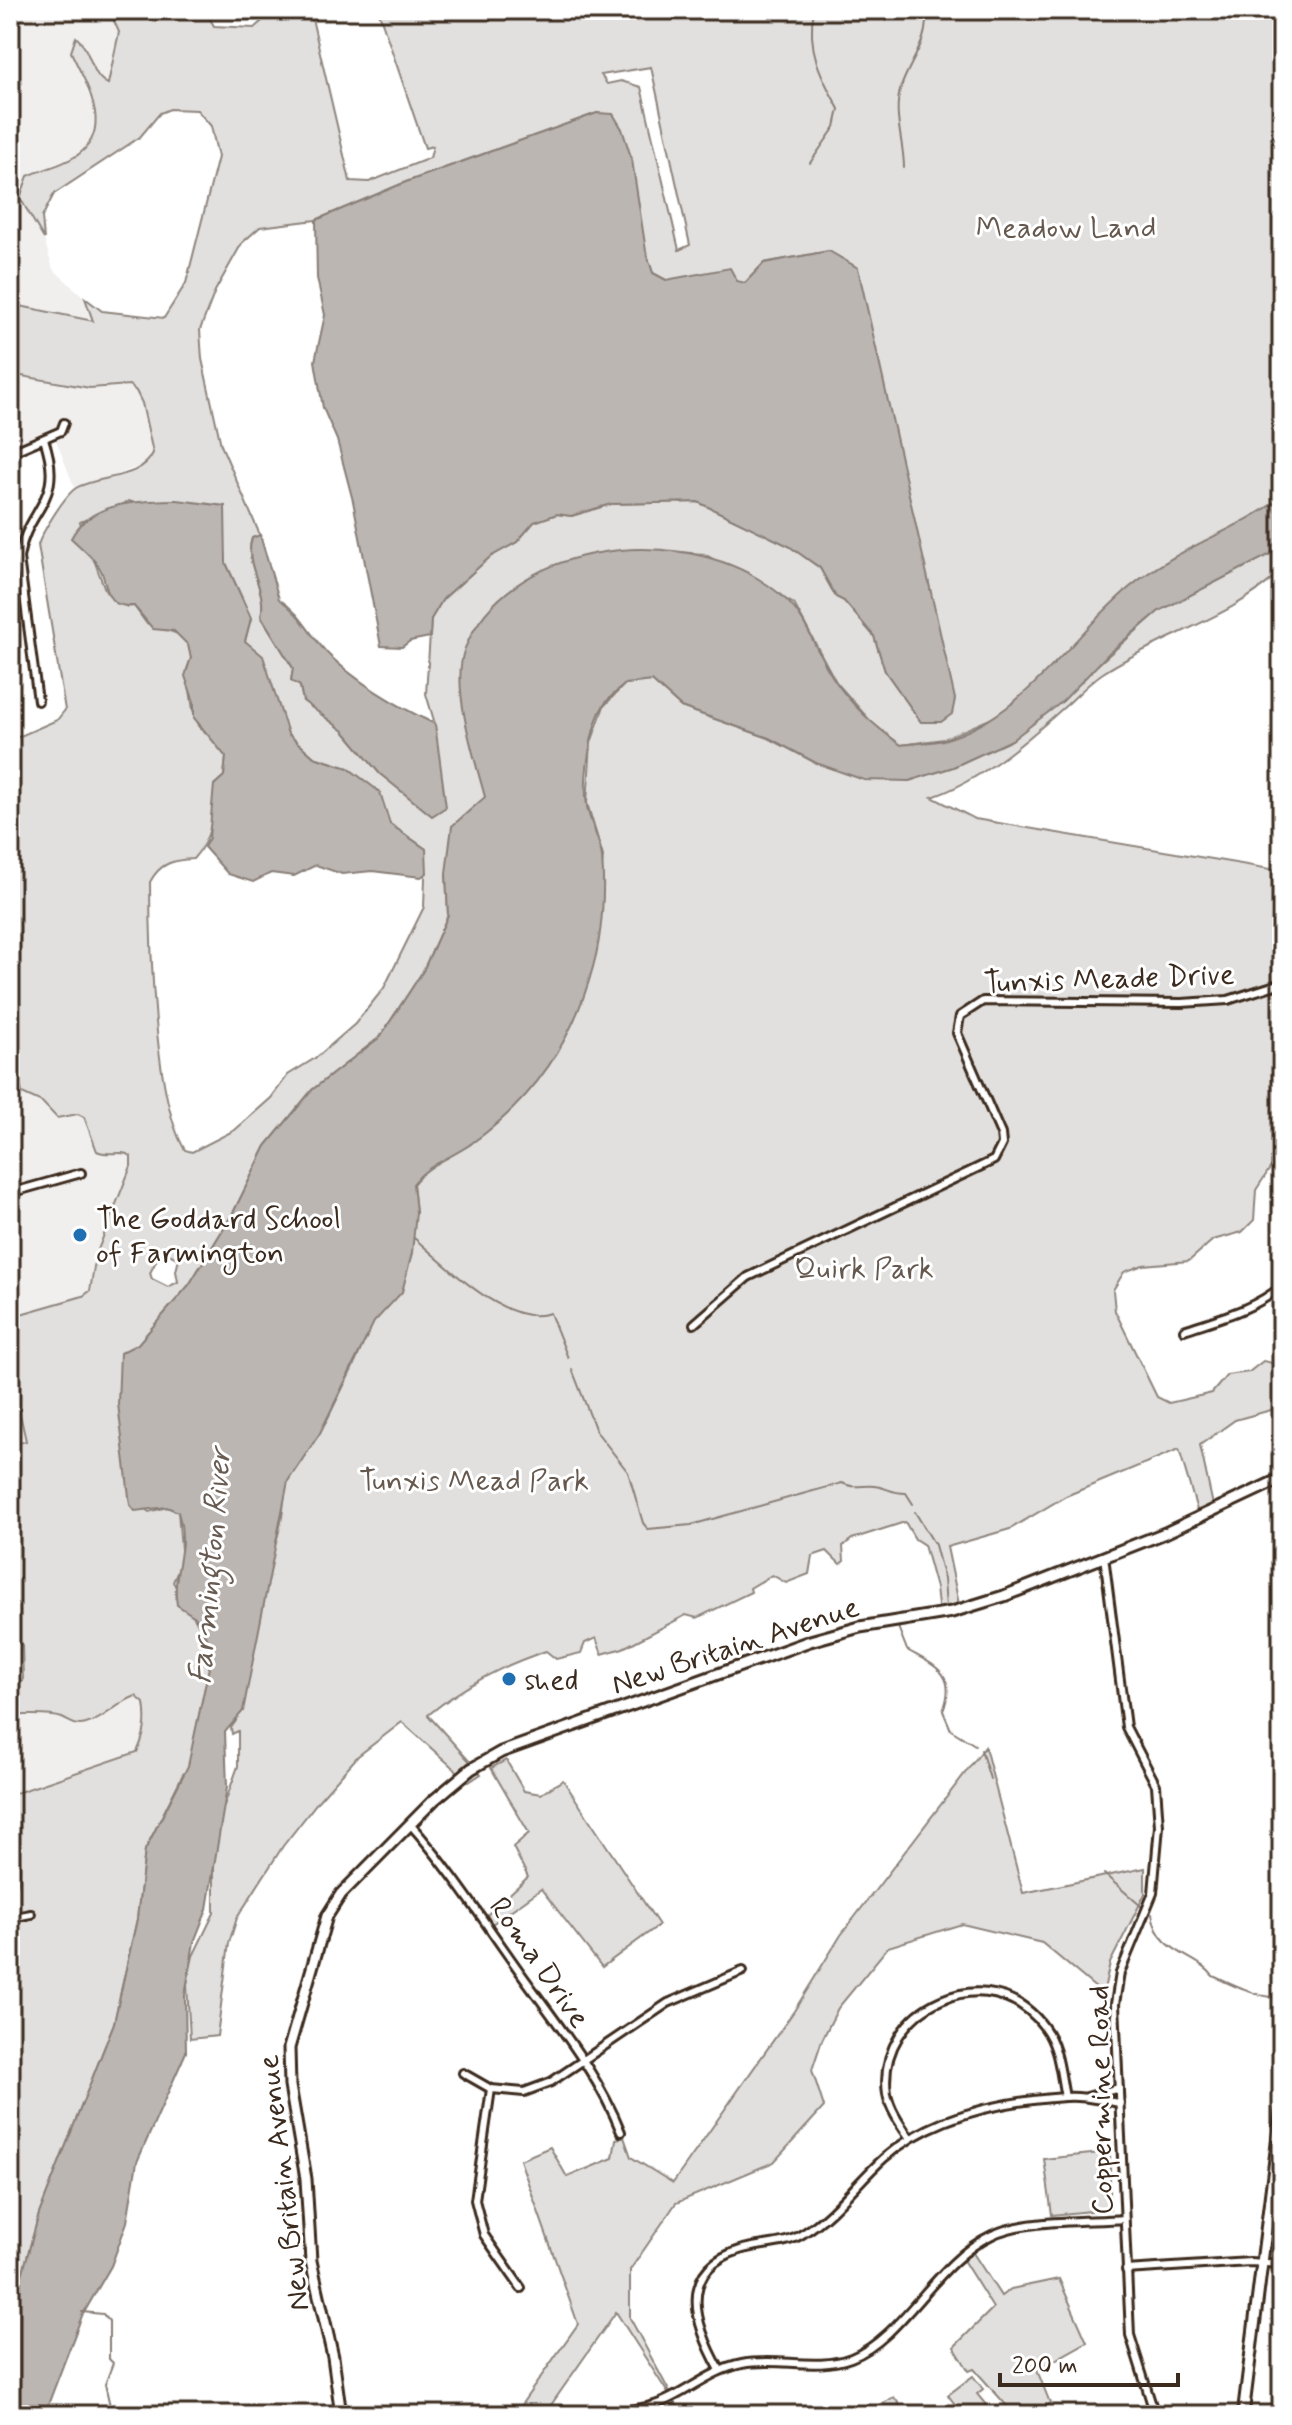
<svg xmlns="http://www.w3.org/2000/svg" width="1292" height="2425" font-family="Mynerve,sans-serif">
  <rect width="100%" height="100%" fill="#fff"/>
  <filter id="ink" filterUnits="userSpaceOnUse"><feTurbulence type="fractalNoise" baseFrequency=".0125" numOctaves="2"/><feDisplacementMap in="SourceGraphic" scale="16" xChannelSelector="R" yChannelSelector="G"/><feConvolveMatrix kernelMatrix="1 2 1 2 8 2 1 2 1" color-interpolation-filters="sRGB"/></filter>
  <g filter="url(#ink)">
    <g fill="#f1efee">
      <polygon points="10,10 109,10 116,19 119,32 108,85 97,76 90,57 76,38 71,51 98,118 91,140 79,154 28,176 20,198 44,239 53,269 85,298 93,321 10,304"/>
      <polygon points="10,374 90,388 128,385 136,390 142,403 153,453 149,463 75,489 54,435 10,453"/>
      <polygon points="10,1043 22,1093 42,1102 57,1118 78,1114 84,1117 98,1151 103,1154 126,1153 131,1156 131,1166 96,1255 90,1291 83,1296 10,1317"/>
      <polygon points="13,1381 26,1442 10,1445 10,1382"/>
      <polygon points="136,1696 144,1702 146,1715 146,1734 137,1752 10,1795 10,1715 60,1717 74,1725 107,1715 122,1701"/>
      <polygon points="10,1851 19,1858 22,1873 10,1905"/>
    </g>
    <g fill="#e2e0de" stroke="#8e857e" stroke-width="2" fill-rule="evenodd">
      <path d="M109,10h96l9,16 40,2 8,-7 -1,-11h49l40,171 19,1 61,-24 3,-12 -8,2 -47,-138h904v494l-178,121 -100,88 -60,26 -43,6 -29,-22 -36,-41 -42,-78 -90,-50 -66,-5 -52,7 -100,241 -40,76 2,42 -25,56 -43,66 -68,53 -46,56 -33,67 -44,72 -51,59 -9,153 20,15 18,-5 11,4 4,51 -9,20 40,67 -20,95 5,25 -15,5 -38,76 -8,69 -23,104 -75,191 -25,90 -4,93v-457l5,-19 -5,-1c0,-22 13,-38 9,-62l-9,-7v-56l127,-43c8,-17 10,-30 7,-49l-8,-7c-19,6 -30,23 -50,28 -11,3 -15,-2 -24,-6 -14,-5 -37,-2 -52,-3v-27l13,-7 -1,-36 -12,-8v-192l16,-4 -13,-59h-3v-65l73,-21 7,-5 6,-36 35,-89v-10c-10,-7 -23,1 -34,-5l-13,-34 -6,-3 -21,4 -15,-16 -20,-9 -12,-50v-306l6,1 41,-18 8,-10 -27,-165c4,-13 27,-50 38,-57 23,-13 65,-8 77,-35l-11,-50 -6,-12 -7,-6 -39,3 -80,-14v-70l83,17 -8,-23 17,13 62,7 22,-35 32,-126 -7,-31 -14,-16 -27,-1 -10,4 -20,24 -86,57 -12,23 2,22 -24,-41 8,-22c15,-7 38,-12 51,-22 35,-27 6,-72 -8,-102l5,-15c16,13 14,39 32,47l11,-52zM651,67l39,178 -11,5 -38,-163 -20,-6 -14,3 -6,-9zM597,113l56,160 13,7 79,3 19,-20 65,-12 92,471 -36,-51 -11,-35 -30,-35 -8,-4 -16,-29 -31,-22 -91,-44 -87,2 -39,12 -15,-2 -23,8 -17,20 -27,15 -47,42 -12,20 -5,75 9,30 -33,65 -22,-15 -36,-43 -41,-30 -3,-15 -9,-5 2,-13 -32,-52c7,-26 -18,-52 -9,-78l8,-3 -39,-90 -19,-86 -2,-29 15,-39 27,-48 18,-16 56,-7 90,-38zM129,501l95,36 2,26 25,55 -6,23 29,52 14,41 26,23 34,11 33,33 9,23 36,25 -2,58 -40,81 -29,36 -38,33 -29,18 -17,23 -36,32 -43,22 -7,-2c-31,-51 -35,-205 -35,-268 10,-19 23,-22 43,-23 19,-20 22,-47 21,-74l10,-9 2,-19 -14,-20 -12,-9 -7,-18 -6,-41 4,-11 -2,-13 -8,-10 -35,-12 -12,-17 -7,1 -21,-15 -26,-70zM167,1253l12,6 -3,12 2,11 -10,5 -16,-8 -2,-6 7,-14z"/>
      <path d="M1282,548v22c-48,48 -123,66 -179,103 -15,10 -27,24 -41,36 -38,34 -82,72 -130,88l43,22 307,52v279l-26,40 -2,30 -12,12 -29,8 -24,21 -46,4 -19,7 -11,18 2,21 42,86 12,6 43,-10 15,-18 22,-3 14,-11 19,4v42l-47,13 -35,25 14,65 -15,7 -20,-68 -113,47 -56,33 -63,18 12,57 -5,8 -15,3 -3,-27 -12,-43 -9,-6 -10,-17 -53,17 -9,7 1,15 -4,3 -13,-13 -15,5 -3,18 -23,9 -14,-8 -22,13 1,4 -54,26 -11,-3 -63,33 -21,6 -6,-16 -11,5 -4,10 -25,6 -10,-8c-45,15 -81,34 -118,64l53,59 -12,8 -67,-60 -44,34 -39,44 -36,46 -46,72 -8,25 -12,93 -27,3 -3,-55 6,-28 21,-43v-79l24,-68v-35l-6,3 -1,-6 5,-7c5,-50 19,-99 31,-147 7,-28 22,-64 15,-92l45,-62 29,-59 60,-149 -3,-28 10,-13 48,-27 128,-237 4,-51 -16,-53 4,-60 13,-37 21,-22 27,-3 29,26 88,31 47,25 93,18 44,-14 59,-27 147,-129z"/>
      <polygon points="985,1747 1023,1893 1145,1868 1145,1894 1110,1963 1103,1994 1042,1943 962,1924 888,1947 838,2008 822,2040 812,2070 824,2107 774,2162 676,2203 630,2270 630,2318 682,2415 616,2312 544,2415 514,2415 578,2324 520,2160 550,2147 567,2177 613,2158 616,2139 624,2137 631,2157 673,2183 794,2011 841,1935"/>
      <polygon points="506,1760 524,1791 541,1794 563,1780 659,1925 602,1967 541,1889 492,1924 487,1915 528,1877 513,1847 529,1833 491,1768"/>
      <polygon points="1110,2152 1110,2209 1052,2215 1044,2159"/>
      <polygon points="1274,2165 1282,2166 1280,2264 1262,2262"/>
      <polygon points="973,2253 1001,2296 1011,2289 1059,2279 1087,2342 1037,2370 1050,2403 1031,2415 1015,2415 974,2369 969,2371 954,2347 993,2308 963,2260"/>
      <polygon points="973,2376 983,2389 977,2394 987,2406 976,2415 963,2415 948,2395"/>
      <polygon points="894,2397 907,2415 849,2415 869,2411"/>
    </g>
    <g fill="#bcb6b3" stroke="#887e77" stroke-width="2">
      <polygon points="597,113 613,114 622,129 632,160 646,251 653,273 666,280 730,268 737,281 745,283 764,263 829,251 858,268 955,699 952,714 941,722 921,722 885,671 874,636 844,601 836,597 820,568 789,546 698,502 611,504 571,516 557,514 534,522 517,542 490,557 443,599 431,619 430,637 410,641 402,647 381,646 353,501 337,440 323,408 315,361 325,315 317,278 316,220 406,182"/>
      <path d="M1282,497v51l-123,63 -50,42 -46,48 -51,39 -59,27 -44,14 -45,-1 -48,-17 -47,-25 -88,-31 -29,-26 -27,3c-6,6 -16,13 -21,21 -14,21 -21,77 -17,101 3,18 14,35 15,52 3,33 0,78 -9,109 -20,74 -58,131 -121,176 -20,15 -43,20 -59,41l3,28 -4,41 -10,39 -28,30 -54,111 -32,48 -45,230 -18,21 2,55 -20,122 -13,33 -9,53 1,57 -49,110 -10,60 -16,44 -29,50 -38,99h-34l4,-111 25,-90 75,-191 23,-104 8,-69 43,-84 25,-117 -18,-32 -18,-12c-6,-34 13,-56 1,-93l-11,-5 -32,4 -5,-6 -12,-101 2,-51 18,-9 51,-59 44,-72 33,-67 46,-56 68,-53 43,-66 25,-56 -2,-42 6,-47 33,-29c-10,-38 -35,-111 -20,-149 43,-105 203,-123 292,-70 55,33 47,57 79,104 17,25 41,46 65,63 14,-2 29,-2 42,-5 82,-23 126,-102 187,-153 46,-39 105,-55 152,-90z"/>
      <path d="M177,500l48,6 1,57 25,55 -6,23 18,15 25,78 26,23 34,11 32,24 10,32 36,25 1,24 -6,4 -49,-6 -30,3 -26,-9 -22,11 -23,-3 -18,9 -25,-8 -24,-27 5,-9 5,-53 10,-9 2,-19 -32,-39v-16l-9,-26 6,-18 -3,-13 -14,-14 -21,-2 -19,-23c-33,2 -24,-22 -35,-39 -7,-11 -19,-20 -28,-29 20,-37 68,-37 106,-38z"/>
      <path d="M260,535l19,64c23,15 31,37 50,56 29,28 70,52 106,69l11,83 -14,9 -52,-42 -36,-43 -41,-30 -3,-15 -9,-5 2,-13 -32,-52c7,-26 -18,-52 -9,-78z"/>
    </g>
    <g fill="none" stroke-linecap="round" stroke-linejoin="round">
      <g stroke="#887e77" stroke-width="2">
        <path d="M810,163l25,-36 4,-18c-18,-32 -33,-61 -25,-99"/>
        <path d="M904,168c0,-28 -12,-53 -3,-81 8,-25 30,-48 24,-77"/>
        <path d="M414,1238c32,27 92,90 136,75l18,45"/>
        <path d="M572,1369l24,62 32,41 15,51 5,6 43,-4 151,-42c12,6 20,2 32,3 13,1 16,7 32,7l7,11"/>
        <polyline points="915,1512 935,1545 944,1579 946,1608"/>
        <path d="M898,1627l9,23c28,16 51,23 36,61l8,19 24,15"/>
        <polyline points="981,1750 990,1779"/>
        <polyline points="1104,1874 1141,1906"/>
        <path d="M1152,1914c6,40 45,40 61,62 21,10 43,21 69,22"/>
        <polyline points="82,2312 103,2314 109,2321 109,2359 113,2363 105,2384 110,2406 104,2410 105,2415"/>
      </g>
      <defs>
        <g id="street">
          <polyline points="10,453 61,431 64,423"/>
          <path d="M38,701l-19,-143c8,-52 47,-55 25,-119"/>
          <polyline points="10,1193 81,1173"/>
          <polyline points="694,1324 748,1277 994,1160 1002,1144 1001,1134 957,1033 960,1016 983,1001 1182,1003 1228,1000 1282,983"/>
          <path d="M1184,1330c35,-12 69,-20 98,-44"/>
          <polyline points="1104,1556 1126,1727 1156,1785 1159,1826 1153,1893 1120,1973 1115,2004 1130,2335 1155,2415"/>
          <path d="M410,1824c41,46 74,98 110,148 37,52 78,101 101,160"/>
          <polyline points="10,1918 31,1914"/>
          <polyline points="463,2073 491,2089 524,2092 551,2082 668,2003 743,1971"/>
          <polyline points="491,2089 475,2200 484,2235 521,2288"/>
          <polyline points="1087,2097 1119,2088"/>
          <path d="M909,2137c-9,-13 -19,-27 -22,-43 -12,-88 104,-140 157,-67 15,20 16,46 21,70"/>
          <polyline points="1126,2270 1250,2262 1282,2264"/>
          <path d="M720,2370c-24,-43 -45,-100 20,-120 21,-7 45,-4 64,-17 31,-19 53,-51 80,-75 48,-42 119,-57 181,-61 19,-2 37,4 55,6"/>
          <path d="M607,2415c17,-6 36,-5 53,-12 28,-11 51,-33 82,-39 36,-7 74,7 109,-6 52,-20 85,-97 141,-123 33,-16 95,-13 132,-16"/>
        </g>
        <g id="secondary">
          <polyline points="341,2415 333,2357 311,2261 306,2179 290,2086 289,2048 327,1916 341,1894 434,1800 471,1769 501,1752 810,1641 860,1627 952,1612 1004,1596 1165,1533 1282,1478"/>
          <polyline points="1243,2415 1282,2103"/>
        </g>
      </defs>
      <use href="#street" stroke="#3b2a1e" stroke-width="12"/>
      <use href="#secondary" stroke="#3b2a1e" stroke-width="15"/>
      <use href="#street" stroke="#fff" stroke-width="6"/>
      <use href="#secondary" stroke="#fff" stroke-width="9"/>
    </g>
  </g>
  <g fill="#1f6fb2" stroke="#fff" stroke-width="3">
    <circle cx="80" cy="1235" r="8"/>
    <circle cx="509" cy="1679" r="8"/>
  </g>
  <g text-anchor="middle" stroke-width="6" stroke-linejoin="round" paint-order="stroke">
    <g font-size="30" fill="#65584e" stroke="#fff">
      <text x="1066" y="237">Meadow Land</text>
      <text x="864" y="1278">Quirk Park</text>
      <text x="474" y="1490">Tunxis Mead Park</text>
    </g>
    <g font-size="30" fill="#3b2a1e" stroke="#fff">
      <text transform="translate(1109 978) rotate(-2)" y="10">Tunxis Meade Drive</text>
      <text transform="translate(735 1645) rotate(-18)" y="10">New Britain Avenue</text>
      <text transform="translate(540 1962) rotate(55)" y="10">Roma Drive</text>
      <text transform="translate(1100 2100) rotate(-91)" y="10">Coppermine Road</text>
      <text transform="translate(283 2183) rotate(-97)" y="10">New Britain Avenue</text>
    </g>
    <g font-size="30" fill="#3b2a1e" stroke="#fff" text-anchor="start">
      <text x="96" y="1228">The Goddard School<tspan x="96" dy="34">of Farmington</tspan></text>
      <text x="525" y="1689">shed</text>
    </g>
    <g font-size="32" font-style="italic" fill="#685b52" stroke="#fff">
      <text transform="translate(209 1566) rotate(-85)" y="11">Farmington River</text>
    </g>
  </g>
  <rect width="1292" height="2425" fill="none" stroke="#fff" stroke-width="40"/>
  <rect x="20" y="20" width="1252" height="2385" fill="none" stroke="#3b2a1e" stroke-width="3" filter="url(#ink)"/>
  <path d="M1000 2373v12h178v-12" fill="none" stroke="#3b2a1e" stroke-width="4"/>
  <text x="1012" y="2373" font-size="24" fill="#3b2a1e" stroke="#ffffff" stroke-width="6" paint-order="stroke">200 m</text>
</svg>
